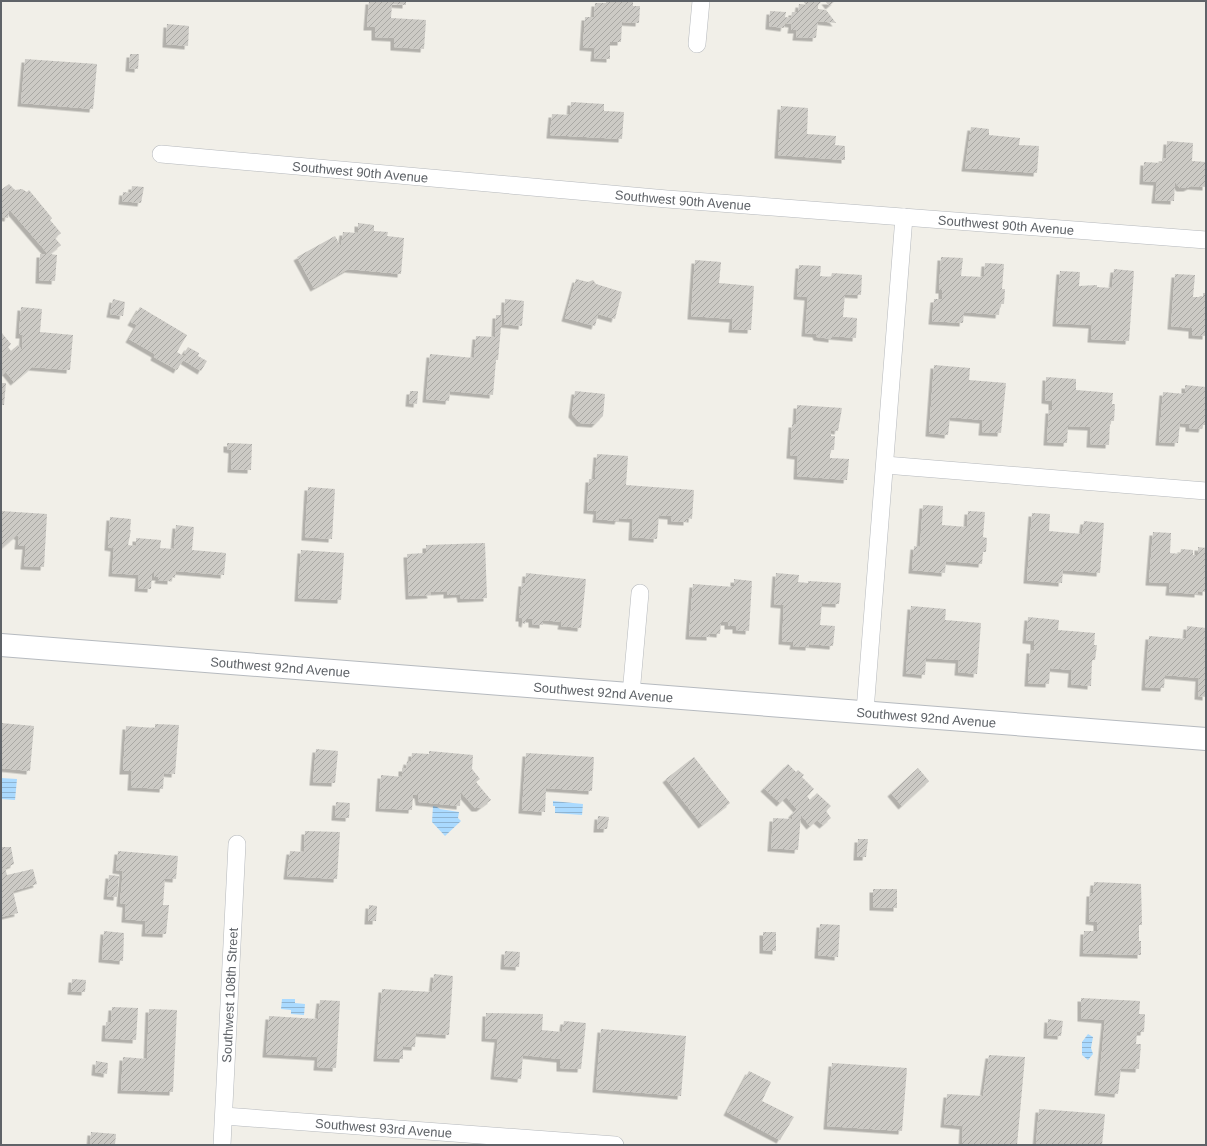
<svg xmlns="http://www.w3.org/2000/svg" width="1207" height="1146" font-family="Arial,sans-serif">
  <defs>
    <pattern id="water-rules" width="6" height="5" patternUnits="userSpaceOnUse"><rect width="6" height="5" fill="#aadaff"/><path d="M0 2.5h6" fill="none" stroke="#8eb4d2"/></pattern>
    <pattern id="building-hatch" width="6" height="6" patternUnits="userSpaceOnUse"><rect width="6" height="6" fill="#cccac5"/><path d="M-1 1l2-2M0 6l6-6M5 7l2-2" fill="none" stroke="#a9a8a4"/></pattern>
    <filter id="shadow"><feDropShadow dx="-3.5" dy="3.5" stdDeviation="0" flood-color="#0004"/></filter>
  </defs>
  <rect width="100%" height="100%" fill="#f1efe8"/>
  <g fill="url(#water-rules)">
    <polygon points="1,778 17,779 15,800 1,799"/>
    <polygon points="553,801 583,804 582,815 555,813 555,806 553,806"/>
    <polygon points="433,806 437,807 440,809 459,812 458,818 461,821 445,836 432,822"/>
    <polygon points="282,999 295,999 295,1003 305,1004 304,1015 291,1014 291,1010 281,1009"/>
    <polygon points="1088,1034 1093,1037 1091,1048 1093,1054 1088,1060 1082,1055 1082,1042"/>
  </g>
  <g fill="url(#building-hatch)" filter="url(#shadow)">
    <polygon points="369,1 406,1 406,5 392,4 391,18 426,20 424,49 394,47 394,38 375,37 375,27 367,27"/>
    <polygon points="606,1 633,1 633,6 640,6 639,23 622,22 621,42 610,42 610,59 594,58 595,48 583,47 585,17 594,17 595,3 606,3"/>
    <polygon points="803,1 822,1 818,5 818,9 826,10 836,23 818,21 816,38 796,37 797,30 791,30 792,24 785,23 784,28 769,26 770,11 786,12 785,17 791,18 792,12 798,12 799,4 806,5"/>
    <polygon points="825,1 835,1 829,6"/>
    <polygon points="167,24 189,26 188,46 166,44"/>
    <polygon points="130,54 139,54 138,69 129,68"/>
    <polygon points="25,59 97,64 93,109 21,103"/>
    <polygon points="571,102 604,104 604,111 624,112 622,139 550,135 552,114 570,115"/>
    <polygon points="781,106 808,108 807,134 836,136 835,145 845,146 845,160 778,155"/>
    <polygon points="971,127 989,129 989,135 1020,138 1019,145 1039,146 1037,173 965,168"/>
    <polygon points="1167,141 1193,143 1192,161 1206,162 1206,187 1191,186 1187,188 1180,188 1175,182 1174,201 1155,200 1157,182 1143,181 1144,162 1162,163 1162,158 1166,158"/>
    <polygon points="9,184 15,190 22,189 27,192 29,190 52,218 50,220 61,233 55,238 61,245 50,254 57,255 55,281 39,280 40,254 48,254 11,211 9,211 8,218 1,217 1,190"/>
    <polygon points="132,186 144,187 141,203 122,201 123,192 131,193"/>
    <polygon points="358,223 374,225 374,231 388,232 387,236 404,238 401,274 348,269 314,288 297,257 335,236 341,247 343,232 358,233"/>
    <polygon points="941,257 963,258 961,276 984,277 985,263 1004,264 1002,289 1005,289 1004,304 1000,304 999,315 964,312 963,323 932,321 934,299 942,299 942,290 939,290"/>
    <polygon points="695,260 721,262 719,283 754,286 751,330 732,329 733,319 691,316"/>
    <polygon points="799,265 821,266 820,276 831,277 832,273 862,275 861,295 845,294 843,317 857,318 856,338 832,336 832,339 817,337 816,334 805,333 808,297 797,296"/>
    <polygon points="1114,269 1134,271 1129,341 1091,339 1092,325 1056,323 1060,271 1080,272 1079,286 1097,285 1097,287 1112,288"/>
    <polygon points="1175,274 1195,275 1193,297 1203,297 1203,293 1206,293 1206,336 1192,335 1192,328 1171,326"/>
    <polygon points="576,279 588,282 593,280 596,284 622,292 615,319 598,314 595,326 565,318"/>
    <polygon points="113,299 125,302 123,316 110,314"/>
    <polygon points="505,299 524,301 522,326 504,324"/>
    <polygon points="21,307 42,309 40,332 73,335 70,370 32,367 14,382 6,372 1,376 1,359 3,357 1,355 1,332 11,344 8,347 11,351 18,345 22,350 23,335 19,335"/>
    <polygon points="140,307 187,335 177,352 185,357 187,354 184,353 188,347 199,353 198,356 207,361 201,371 183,360 177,370 154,357 155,354 129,339 137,325 131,322"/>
    <polygon points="496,315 502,315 498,360 496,360 493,395 450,391 449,401 426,399 430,354 474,358 476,336 495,337"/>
    <polygon points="934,365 970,368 969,380 1006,383 1001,433 982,432 983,420 950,417 948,435 929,433"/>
    <polygon points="1046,377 1076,379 1076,390 1113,393 1112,404 1115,404 1114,421 1110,421 1109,445 1090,444 1091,427 1068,426 1067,443 1047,442 1049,410 1052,410 1052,401 1045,400"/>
    <polygon points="1,383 6,383 4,405 1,405"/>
    <polygon points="1185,385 1206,387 1206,425 1203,425 1202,429 1189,428 1189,424 1180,423 1178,443 1159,442 1163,392 1185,394"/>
    <polygon points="410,391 418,391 417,404 409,403"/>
    <polygon points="575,391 605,394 603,416 595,424 580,423 572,414"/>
    <polygon points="797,405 842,408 838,431 831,430 831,436 835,436 834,450 830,450 830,458 849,459 847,480 797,476 798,456 790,455 792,424 796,424"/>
    <polygon points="227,443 252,444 251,470 231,469 232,450 227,449"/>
    <polygon points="597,454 628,456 626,485 694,490 692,519 687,518 687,522 671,521 671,516 659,515 657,539 632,537 633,519 619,518 618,521 596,519 597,511 587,510 589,479 595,479"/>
    <polygon points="308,487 335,489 332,539 305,537"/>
    <polygon points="923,505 943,506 942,525 967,527 968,511 985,512 983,537 987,538 986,552 983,552 982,564 946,561 945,573 912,570 914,546 920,547"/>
    <polygon points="1,511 47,514 44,567 24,566 26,546 18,546 19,537 17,535 1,549"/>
    <polygon points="1032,513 1050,514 1049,531 1082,534 1084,521 1104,523 1100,573 1063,570 1062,583 1027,580"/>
    <polygon points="110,517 131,519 130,530 131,530 128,545 136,546 136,538 161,540 160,548 174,549 176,525 194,527 192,550 226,553 224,575 176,571 175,578 171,577 171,581 158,580 159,577 154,577 155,573 152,573 151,589 138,588 139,575 112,573 114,548 108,547"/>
    <polygon points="1153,532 1171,533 1170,553 1180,554 1181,549 1193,550 1193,555 1198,555 1198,547 1206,548 1206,592 1198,591 1198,594 1169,592 1170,583 1149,582"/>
    <polygon points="485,543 487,598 461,599 460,594 447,595 447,591 430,592 431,595 409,596 407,554 426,553 426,545"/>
    <polygon points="301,550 344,553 341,600 298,598"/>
    <polygon points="526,573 586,579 581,628 561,626 562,622 543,620 543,625 532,624 532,619 526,619 525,624 522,623 522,618 519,618 522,583 525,583"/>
    <polygon points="776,573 799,575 798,582 808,583 808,581 841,583 839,604 822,603 820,625 835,626 833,646 809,644 809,647 793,646 794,642 782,641 784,605 774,604"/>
    <polygon points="734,579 752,581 749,631 736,630 736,626 728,626 728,622 721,622 720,634 710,633 710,637 689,636 693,584 734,587"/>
    <polygon points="911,606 946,609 945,620 981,623 977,674 958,672 959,660 926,658 925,675 906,673"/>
    <polygon points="1028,617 1059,620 1058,630 1095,633 1094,645 1097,645 1095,660 1092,660 1091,686 1071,684 1072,670 1050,668 1049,684 1028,683 1030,650 1034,650 1034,641 1026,640"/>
    <polygon points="1187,626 1206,628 1206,697 1198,696 1199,678 1165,675 1164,688 1145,687 1149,636 1186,639"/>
    <polygon points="1,723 34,726 30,771 1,768"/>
    <polygon points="155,724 179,725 175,774 164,773 163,789 131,787 132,771 123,771 126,726 155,728"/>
    <polygon points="316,749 338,751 335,783 313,782"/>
    <polygon points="429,751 473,755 472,769 480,779 476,782 491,800 480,808 475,808 461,792 460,806 419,802 418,795 413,795 412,810 379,808 381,775 402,777 402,768 406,768 407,761 411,762 412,753 429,754"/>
    <polygon points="526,753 594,757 592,791 546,788 545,812 522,810"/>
    <polygon points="694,757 730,803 702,825 666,779"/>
    <polygon points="788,764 796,772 798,770 804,775 802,777 814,789 807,796 810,800 817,793 831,806 826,811 831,818 823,825 817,820 810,826 801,815 798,850 771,848 773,818 792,819 792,814 797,809 786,797 780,803 764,788"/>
    <polygon points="918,768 929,781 902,806 891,793"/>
    <polygon points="336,802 350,803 349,818 335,817"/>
    <polygon points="598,816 609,817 607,829 597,829"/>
    <polygon points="305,831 340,832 337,879 287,876 290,851 304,852"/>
    <polygon points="858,839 868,839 866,857 857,857"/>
    <polygon points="1,847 11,847 14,864 5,868 7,875 33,869 37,884 13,891 18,913 1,917"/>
    <polygon points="118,851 178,856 176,879 165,878 163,905 169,905 166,934 145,933 146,921 125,919 126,904 120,903 123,871 116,870"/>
    <polygon points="109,875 119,876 117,897 107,896"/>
    <polygon points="1094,882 1141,884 1142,925 1139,925 1139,941 1141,941 1141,955 1083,953 1084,931 1097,931 1097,922 1089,921 1090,893 1093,893"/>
    <polygon points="873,889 897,889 897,908 873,907"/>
    <polygon points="369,905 377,906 376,921 368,921"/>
    <polygon points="820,924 840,925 838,957 818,955"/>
    <polygon points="104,931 124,933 123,961 102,959"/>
    <polygon points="763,932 776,932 776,951 763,950"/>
    <polygon points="505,951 520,952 519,967 504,966"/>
    <polygon points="434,974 453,976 449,1035 416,1033 415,1047 403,1046 403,1059 377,1058 382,989 432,992"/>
    <polygon points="72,979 86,980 85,992 71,991"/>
    <polygon points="1081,998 1140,1001 1139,1014 1145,1014 1144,1032 1137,1032 1136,1044 1141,1044 1139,1069 1121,1068 1118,1094 1098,1092 1105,1020 1081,1018"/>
    <polygon points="320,1000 340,1001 336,1068 317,1067 318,1057 266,1054 269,1016 318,1019"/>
    <polygon points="112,1007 138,1008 136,1040 105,1038 106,1022 111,1022"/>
    <polygon points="149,1009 177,1010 173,1092 121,1090 123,1057 147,1059"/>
    <polygon points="486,1013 543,1014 542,1030 562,1032 564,1021 586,1023 581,1069 560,1068 560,1059 523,1055 521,1079 494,1076 498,1039 485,1038"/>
    <polygon points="1048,1019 1063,1021 1061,1036 1047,1035"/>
    <polygon points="601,1029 686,1036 681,1096 596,1089"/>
    <polygon points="989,1055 1025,1057 1017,1145 962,1145 963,1126 944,1124 947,1094 983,1096"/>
    <polygon points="96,1061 108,1063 107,1074 95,1072"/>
    <polygon points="832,1063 907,1068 902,1131 827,1126"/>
    <polygon points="749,1071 771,1082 762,1101 794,1117 780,1140 727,1112"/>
    <polygon points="1039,1109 1105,1114 1102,1145 1036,1145"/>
    <polygon points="91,1132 116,1134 115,1145 90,1145"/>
  </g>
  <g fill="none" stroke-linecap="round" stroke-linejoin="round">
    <defs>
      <g id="street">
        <polyline points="697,44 701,1"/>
        <path id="s1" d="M161,154l506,45 539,41"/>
        <polyline points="885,465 1206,491"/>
        <polyline points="631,694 640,593"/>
        <polyline points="865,711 904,217"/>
        <path id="s2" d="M224,1116l391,29"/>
        <path id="s3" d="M222,1145l15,-301"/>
      </g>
      <g id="secondary">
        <path id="s4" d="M1,645l1205,94"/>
      </g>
    </defs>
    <use href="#street" stroke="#b5b8bc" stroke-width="18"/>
    <use href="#secondary" stroke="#b6babf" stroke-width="24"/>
    <use href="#street" stroke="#fff" stroke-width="17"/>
    <use href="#secondary" stroke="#fff" stroke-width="22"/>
  </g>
  <g text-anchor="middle" stroke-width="3" stroke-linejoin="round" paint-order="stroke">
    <g font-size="13" fill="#5f6368" stroke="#fff">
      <text dy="5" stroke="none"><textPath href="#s1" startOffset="200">Southwest 90th Avenue</textPath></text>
      <text dy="5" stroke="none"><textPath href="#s1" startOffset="524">Southwest 90th Avenue</textPath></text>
      <text dy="5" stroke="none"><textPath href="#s1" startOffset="848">Southwest 90th Avenue</textPath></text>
      <text dy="5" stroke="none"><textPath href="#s4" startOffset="280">Southwest 92nd Avenue</textPath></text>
      <text dy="5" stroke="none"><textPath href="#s4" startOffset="604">Southwest 92nd Avenue</textPath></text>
      <text dy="5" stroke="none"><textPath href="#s4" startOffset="928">Southwest 92nd Avenue</textPath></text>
      <text dy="5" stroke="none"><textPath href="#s3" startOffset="150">Southwest 108th Street</textPath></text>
      <text dy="5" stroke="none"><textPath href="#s2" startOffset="160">Southwest 93rd Avenue</textPath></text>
    </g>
  </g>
  <rect width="1207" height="1146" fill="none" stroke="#5f6368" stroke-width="4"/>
</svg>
